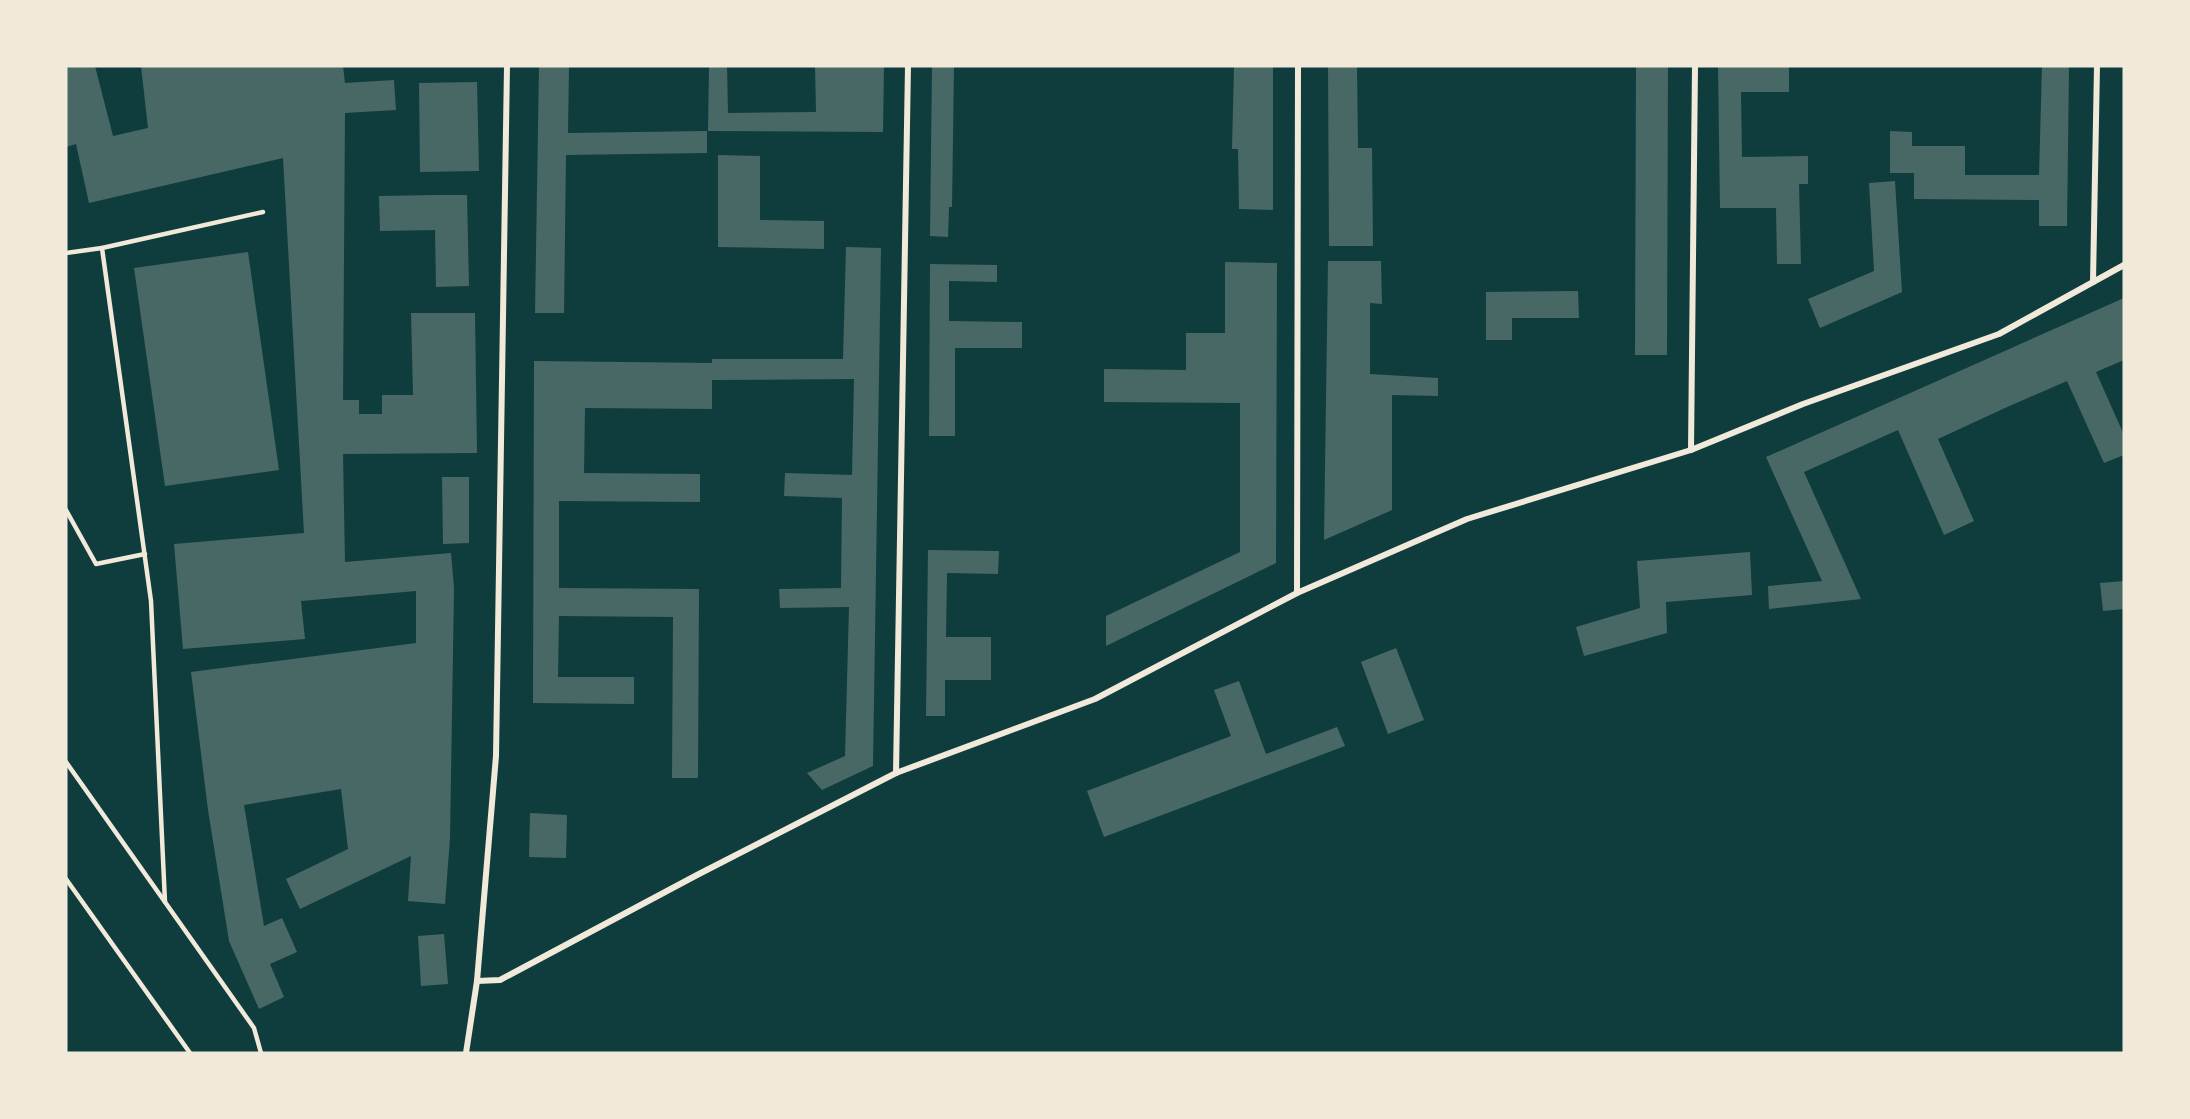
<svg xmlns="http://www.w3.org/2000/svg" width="2190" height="1119" font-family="Signika,sans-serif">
  <rect width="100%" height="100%" fill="#0f3d3e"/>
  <g fill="#486865">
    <polygon points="66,66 95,66 113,136 148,128 141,66 343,66 345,83 394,80 396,110 345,113 343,400 359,400 359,414 382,414 382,395 413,395 411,313 475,313 477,453 343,454 345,562 451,553 454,588 450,838 445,904 408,901 411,856 300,909 286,879 348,849 341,789 244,805 264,926 282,918 297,952 270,964 284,997 259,1009 229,941 208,810 191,672 416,643 416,591 301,601 305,639 183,649 174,544 304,533 283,158 89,203 76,144 66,147"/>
    <polygon points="539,66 569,66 568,133 707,131 707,153 566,155 564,313 535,313"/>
    <polygon points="709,66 727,66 728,113 816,112 815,66 884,66 883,132 708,131"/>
    <polygon points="932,66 954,66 952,207 949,207 948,237 930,236"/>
    <polygon points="1234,66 1273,66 1273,210 1239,209 1238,149 1232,149"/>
    <polygon points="1328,66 1357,66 1358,148 1372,148 1373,246 1329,246"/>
    <polygon points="1636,66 1668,66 1667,355 1635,355"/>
    <polygon points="1718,66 1789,66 1789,92 1741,92 1742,157 1808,156 1808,184 1799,184 1801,264 1777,264 1776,208 1720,208"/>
    <polygon points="2042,66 2069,66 2067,226 2039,226 2039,200 1914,199 1914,173 1890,173 1890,131 1912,132 1912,146 1965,146 1965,175 2039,175"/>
    <polygon points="477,82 479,171 420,172 419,83"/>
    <polygon points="718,155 760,156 760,220 824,221 824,249 718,247"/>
    <polygon points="1895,181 1902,292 1820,328 1808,299 1874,271 1869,183"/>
    <polygon points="435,195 467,195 469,286 436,287 435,230 380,231 379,196"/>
    <polygon points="846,247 881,248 873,766 822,790 807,773 845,756 849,607 780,608 779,589 841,588 842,498 784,496 785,473 852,475 854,379 712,380 712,409 585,408 584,473 700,474 700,502 559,501 559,588 699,589 698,778 672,778 673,617 559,616 558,677 634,677 634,704 533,703 534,361 712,363 712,359 843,359"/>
    <polygon points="248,252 279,470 165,486 134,268"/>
    <polygon points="1328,261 1381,261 1382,304 1370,303 1370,374 1438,378 1438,396 1392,395 1392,510 1324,540"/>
    <polygon points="1225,262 1277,263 1276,563 1106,646 1106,616 1240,552 1240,403 1104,402 1104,369 1186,370 1186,333 1225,333"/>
    <polygon points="930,264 997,265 997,282 949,281 949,321 1022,322 1022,348 955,348 955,436 929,436"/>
    <polygon points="1578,291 1579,318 1512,318 1512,340 1486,340 1486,292"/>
    <polygon points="2124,298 2124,360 2096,372 2124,435 2124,455 2104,463 2067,381 2005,408 1938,439 1974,521 1944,535 1898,430 1804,472 1861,599 1769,609 1768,586 1822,581 1766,457"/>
    <polygon points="442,477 469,477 469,543 443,544"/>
    <polygon points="928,550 999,551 998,574 947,573 946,637 991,637 991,680 945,680 945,716 926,716"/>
    <polygon points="1750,552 1752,595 1666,602 1667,633 1584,656 1576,627 1640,608 1637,561"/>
    <polygon points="2124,581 2124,609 2103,611 2100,583"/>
    <polygon points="1396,648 1424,720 1388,734 1361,662"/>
    <polygon points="1239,681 1266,754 1337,727 1345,746 1104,837 1087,791 1231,736 1214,690"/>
    <polygon points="530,813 567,815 566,858 529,857"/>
    <polygon points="444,934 448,984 421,986 418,936"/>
  </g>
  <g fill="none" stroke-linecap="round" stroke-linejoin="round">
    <g stroke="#f1e9da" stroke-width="4.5">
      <polyline points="66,253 102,248"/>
      <polyline points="66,510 96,564 145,554"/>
      <polyline points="66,762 254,1028 261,1053"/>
      <polyline points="66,879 190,1053"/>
      <polyline points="165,902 151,601 102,248 263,212"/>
    </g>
    <g stroke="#f1e9da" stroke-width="6">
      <polyline points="2093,282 2097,66"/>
      <polyline points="1691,450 1695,66"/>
      <polyline points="1297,593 1298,66"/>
      <polyline points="896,773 908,66"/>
      <polyline points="477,981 500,980 697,875 896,773 1095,699 1297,593 1467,519 1691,450 1803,404 1999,334 2124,265"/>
      <polyline points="466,1053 477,981 496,756 507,66"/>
    </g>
  </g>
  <rect width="2190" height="1119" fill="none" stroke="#f1e9da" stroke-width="135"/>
</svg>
